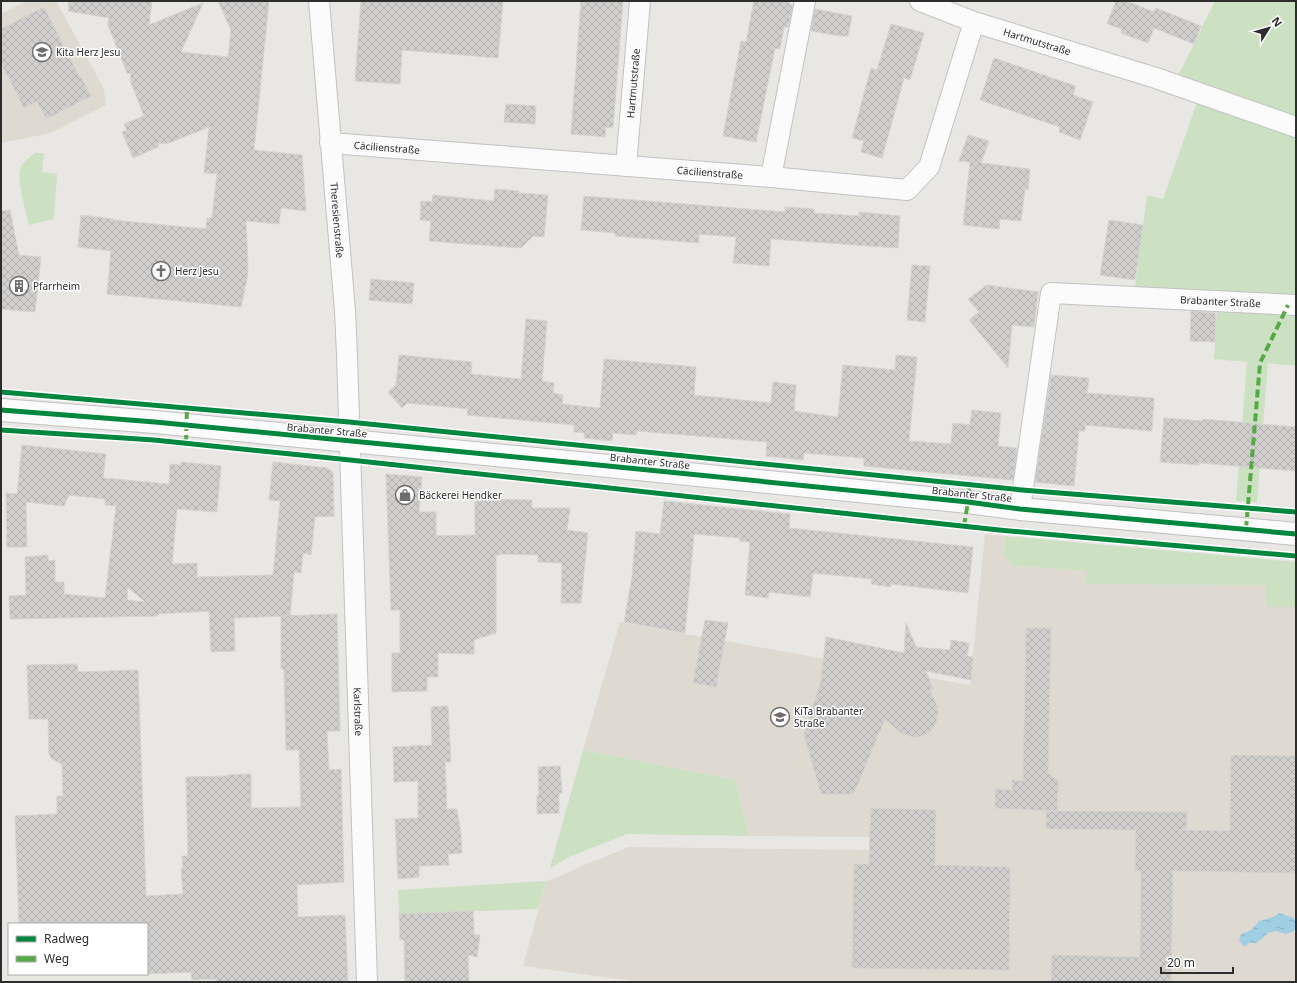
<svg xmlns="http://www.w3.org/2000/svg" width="1297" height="983" font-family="'Noto Sans',sans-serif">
  <defs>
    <pattern id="water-ripples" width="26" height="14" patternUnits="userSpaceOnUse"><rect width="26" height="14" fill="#a0cee2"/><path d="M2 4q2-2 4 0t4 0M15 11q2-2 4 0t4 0" fill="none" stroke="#8ab1c2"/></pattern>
    <pattern id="building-cross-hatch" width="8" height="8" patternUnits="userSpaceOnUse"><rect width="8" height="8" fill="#d1cfcd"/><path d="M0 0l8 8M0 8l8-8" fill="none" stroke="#b4b2b0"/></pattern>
  </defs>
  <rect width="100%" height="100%" fill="#e9e7e4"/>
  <g fill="#dfdad1">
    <polygon points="27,1 56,1 104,89 106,105 51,133 1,143 1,14"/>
    <polygon points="985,534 1005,536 1004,555 1013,566 1087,571 1087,584 1266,585 1266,607 1296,607 1296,917 1294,918 1279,913 1273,917 1259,921 1251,930 1249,943 1256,943 1262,939 1268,933 1275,931 1280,933 1286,934 1293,932 1296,933 1296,982 639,982 523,966 546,881 558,877 582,866 629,847 869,850 869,837 749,836 735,780 583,750 620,622 970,685"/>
  </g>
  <g fill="#cce1c1">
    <polygon points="1215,1 1296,1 1296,119 1177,78"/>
    <polygon points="1197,103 1296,138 1296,296 1135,287 1147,195 1163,199"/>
    <path d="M35,153h9l-2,19 15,2 -3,45 -25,6c-3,-14 -12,-43 -9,-56 2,-7 9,-11 15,-16z"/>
    <polygon points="1217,310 1296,314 1296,366 1268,363 1257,502 1236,501 1247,362 1214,359"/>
    <polygon points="1005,536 1296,562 1296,607 1266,607 1266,585 1086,584 1087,571 1013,566 1004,555"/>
    <polygon points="583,750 735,780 749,836 627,834 569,857 550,868"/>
    <polygon points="546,881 538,909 399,914 398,890"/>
  </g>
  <path fill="url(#water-ripples)" d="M1279,913l15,5c2,6 3,9 -1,14l-7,2 -11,-3 -7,2 -6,6 -6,4h-7l-5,4 -5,-7 2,-6 10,-4 8,-9 14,-4z"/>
  <g fill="url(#building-cross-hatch)" stroke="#d4d3d0" fill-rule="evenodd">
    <polygon points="69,1 152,1 149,25 203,3 181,52 228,57 231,30 218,1 269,1 254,150 302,155 306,211 281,208 279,224 246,221 248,265 247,279 241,307 107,294 111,251 78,247 81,215 113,219 113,220 206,229 207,218 212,218 217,174 204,173 209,127 166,144 159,143 158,147 133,158 122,132 127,130 124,124 144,116 130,80 131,74 127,73 108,25 109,18 68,11"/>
    <polygon points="361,1 503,1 498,58 402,50 400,84 355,81"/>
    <polygon points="581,1 623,1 613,128 606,127 605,137 571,134"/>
    <polygon points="754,1 789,1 789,4 793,5 788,27 784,27 780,49 775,48 756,142 723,136 741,41 746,42"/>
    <polygon points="1116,1 1126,1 1154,12 1156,8 1201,26 1194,44 1154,28 1148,43 1121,33 1122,29 1107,24"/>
    <polygon points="44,7 80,78 81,77 91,96 46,119 37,101 24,108 1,63 1,29"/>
    <polygon points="815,9 852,16 848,36 840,36 811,31"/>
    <polygon points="891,24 924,33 910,80 904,78 882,158 861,152 864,141 852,138 871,68 877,70"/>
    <polygon points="994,58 1076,86 1073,95 1093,102 1080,140 1059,132 1060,127 980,100"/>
    <polygon points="506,104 536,106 535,124 504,122"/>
    <polygon points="968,135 989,141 981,163 1030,169 1028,190 1025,189 1021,221 1000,219 999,229 963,225 970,162 959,161"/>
    <polygon points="495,189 519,191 519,193 548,195 544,237 533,236 521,248 429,241 431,221 420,220 421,201 432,202 433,195 494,201"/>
    <polygon points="584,196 785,212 785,207 814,209 814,213 859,216 859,212 900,216 898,248 771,239 769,266 733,263 736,237 699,234 699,243 615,236 615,233 581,230"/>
    <polygon points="10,210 19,255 41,257 35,312 1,309 1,211"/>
    <polygon points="1109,220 1143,225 1135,280 1100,275"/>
    <polygon points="912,265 930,266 925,322 907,320"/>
    <polygon points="371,279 414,283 412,304 369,300"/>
    <polygon points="987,285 1038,292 1034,327 1012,325 1008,368 969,320 979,312 968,299"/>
    <polygon points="1191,311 1216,313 1215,342 1190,341"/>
    <polygon points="526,319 547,321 542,381 554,383 553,393 563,395 562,404 600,408 604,359 696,367 694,395 771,403 773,382 796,385 794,411 838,417 843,365 895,370 896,355 917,357 909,441 951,444 953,423 970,425 972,410 1001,413 998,446 1017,448 1013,480 864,466 864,458 804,453 803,460 766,456 767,442 637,431 636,435 613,433 612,441 584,438 585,433 574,432 574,425 467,415 468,409 407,403 402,408 388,392 396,385 399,355 472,362 471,374 521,379"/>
    <polygon points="1051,375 1089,378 1087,393 1154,398 1152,431 1085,425 1085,431 1079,431 1074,486 1035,482"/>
    <polygon points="1164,418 1203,421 1203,419 1296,427 1296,471 1199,463 1199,465 1160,462"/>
    <path d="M22,445l84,9 -3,24 66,6 1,-20 11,1v-3l40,4 -4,46 -40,-3 -5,55 25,-1v14l76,-2 7,-74 -11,-1 4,-38 54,6 6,4 1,44 -19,1 -4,38 -8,-2 -2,20 -7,-1 -4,44 -56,2 1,33 -24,1 -2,-41 -51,3v2l-148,3 -1,-23 17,-1 -1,-38 23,-2v6l7,-1v22h9v12l41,4 11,-92 -11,-1v-6l-36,-4 -5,11 -38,-4 1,45h-20l-1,-54 11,1zM128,587l17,15 -18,-2z"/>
    <polygon points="386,474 422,477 419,512 436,512 436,536 475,535 475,499 532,500 532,508 570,508 567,530 588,533 581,603 561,603 562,563 538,562 538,555 499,554 499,556 496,555 496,633 474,640 474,654 438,653 438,677 427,677 427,691 392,692 392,653 400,653 400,610 391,610"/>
    <polygon points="664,501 790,514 789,528 973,547 968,593 891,584 891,587 871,584 872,579 813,573 810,597 769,592 768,598 745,595 750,542 740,541 740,538 694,534 685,633 624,622 632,577 636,531 660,534"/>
    <polygon points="337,614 340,731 327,731 329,770 341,769 344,882 297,885 298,917 345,915 348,982 216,982 216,979 192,980 191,972 147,974 147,924 19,924 15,816 57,814 57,796 63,796 62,764 52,759 49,754 48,719 29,719 27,665 77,664 78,672 138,670 146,896 183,894 181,868 183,868 182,856 188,856 186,777 227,776 227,775 251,774 251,808 301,807 299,750 286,750 284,669 281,669 281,616"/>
    <polygon points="705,620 728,623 716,687 693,683"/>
    <polygon points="906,623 916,647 950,650 951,640 969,643 967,656 973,657 971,680 926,671 933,689 930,690 937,706 938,714 936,724 930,732 921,736 913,737 902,734 885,719 854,794 821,794 804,735 821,681 826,637 904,653"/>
    <polygon points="1026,628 1051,628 1048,773 1058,780 1057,811 995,808 995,789 1012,790 1012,780 1023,781"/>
    <polygon points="448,706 451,762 445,762 447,809 457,809 461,834 462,853 448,854 449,865 419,866 419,877 398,879 395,819 418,818 418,781 394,782 393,747 432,745 431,707"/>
    <polygon points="1231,755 1296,756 1295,833 1296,833 1296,873 1173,871 1171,982 1051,982 1052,955 1140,957 1141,871 1135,871 1136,830 1046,829 1046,811 1187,812 1186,830 1180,830 1230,831"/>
    <polygon points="560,766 562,793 559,793 559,813 537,814 537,795 539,795 538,767"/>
    <polygon points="871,808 936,810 935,865 1010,867 1009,970 852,968 854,864 869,864"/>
    <polygon points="473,911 474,935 480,935 477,957 468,955 469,982 405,982 404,940 400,940 399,914"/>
  </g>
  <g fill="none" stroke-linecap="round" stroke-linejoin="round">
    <defs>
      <g id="street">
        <path id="s1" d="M319,1l26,310 2,44 20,627"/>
        <path id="s2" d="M920,1l54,21 182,56 140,49"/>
        <path id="s3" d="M330,143l441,34 136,13 22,-23 45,-145"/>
        <path id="s4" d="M626,166l14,-165"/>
        <polyline points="771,177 805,1"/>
        <path id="s5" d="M1020,509l31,-216 245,12"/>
      </g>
      <polyline id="secondary" points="1,410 155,422 588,464 968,502 1020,509 1296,534"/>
    </defs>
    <use href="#street" stroke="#c2c2c2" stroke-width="22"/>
    <use href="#secondary" stroke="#c2c2c2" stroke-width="24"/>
    <use href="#street" stroke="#fcfbfb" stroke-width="20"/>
    <use href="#secondary" stroke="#fcfbfb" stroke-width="22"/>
    <g stroke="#54ab44" stroke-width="4" stroke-dasharray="8 4" stroke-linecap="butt">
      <polyline points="186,443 187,407"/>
      <polyline points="964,526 968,502 969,484"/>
      <polyline points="1246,529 1260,363 1288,305"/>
    </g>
    <defs>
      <g id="cycleway">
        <polyline points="1,392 349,422 1022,490 1296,512"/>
        <polyline points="1,410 155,422 588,464 968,502 1020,509 1296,534"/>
        <polyline points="1,430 154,440 350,460 999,530 1296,556"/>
      </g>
    </defs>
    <use href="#cycleway" stroke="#fff" stroke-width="8"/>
    <use href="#cycleway" stroke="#00873e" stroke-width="5"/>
  </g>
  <defs>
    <symbol id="school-ring" viewBox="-11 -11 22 22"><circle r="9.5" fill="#fff" stroke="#6f6e6d" stroke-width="1.5"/><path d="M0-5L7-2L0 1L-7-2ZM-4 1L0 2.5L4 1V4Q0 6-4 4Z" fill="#6f6e6d"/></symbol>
    <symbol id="church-ring" viewBox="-11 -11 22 22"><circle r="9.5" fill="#fff" stroke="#6f6e6d" stroke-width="1.5"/><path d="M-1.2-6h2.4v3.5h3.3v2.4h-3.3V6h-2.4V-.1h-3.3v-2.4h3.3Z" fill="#6f6e6d"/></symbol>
    <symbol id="building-ring" viewBox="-11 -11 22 22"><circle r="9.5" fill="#fff" stroke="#6f6e6d" stroke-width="1.5"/><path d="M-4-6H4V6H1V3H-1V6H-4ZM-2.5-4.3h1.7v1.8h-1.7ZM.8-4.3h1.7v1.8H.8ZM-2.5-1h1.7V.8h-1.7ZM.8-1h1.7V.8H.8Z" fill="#6f6e6d"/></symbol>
    <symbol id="shop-ring" viewBox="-11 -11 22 22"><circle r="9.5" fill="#fff" stroke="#6f6e6d" stroke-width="1.5"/><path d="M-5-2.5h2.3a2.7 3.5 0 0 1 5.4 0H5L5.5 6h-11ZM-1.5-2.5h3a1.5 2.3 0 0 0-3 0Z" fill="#6f6e6d"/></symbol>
  </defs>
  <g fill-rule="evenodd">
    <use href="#school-ring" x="31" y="41" width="22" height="22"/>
    <use href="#church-ring" x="150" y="260" width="22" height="22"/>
    <use href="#building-ring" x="8" y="275" width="22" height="22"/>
    <use href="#shop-ring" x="394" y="484" width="22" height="22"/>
    <use href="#school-ring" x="769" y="706" width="22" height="22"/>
  </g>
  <g text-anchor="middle" stroke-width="3" stroke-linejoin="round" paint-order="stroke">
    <g font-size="10" fill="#2d2d2d" stroke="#fff">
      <text dy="4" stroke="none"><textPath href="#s2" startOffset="124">Hartmutstraße</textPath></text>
      <text dy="4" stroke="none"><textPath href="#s4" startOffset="83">Hartmutstraße</textPath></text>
      <text dy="4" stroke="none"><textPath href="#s3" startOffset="57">Cäcilienstraße</textPath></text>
      <text dy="4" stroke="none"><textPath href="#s3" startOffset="381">Cäcilienstraße</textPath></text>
      <text dy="4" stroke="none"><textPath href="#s1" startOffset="220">Theresienstraße</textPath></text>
      <text dy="4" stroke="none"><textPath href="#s5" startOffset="388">Brabanter Straße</textPath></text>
      <text transform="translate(327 430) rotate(5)" y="4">Brabanter Straße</text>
      <text transform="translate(650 461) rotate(6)" y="4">Brabanter Straße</text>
      <text transform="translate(972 494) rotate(6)" y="4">Brabanter Straße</text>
      <text dy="4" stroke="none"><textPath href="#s1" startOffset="712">Karlstraße</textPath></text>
    </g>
    <g font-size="10" fill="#2d2d2d" stroke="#fff" text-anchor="start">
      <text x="56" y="56">Kita Herz Jesu</text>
      <text x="175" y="275">Herz Jesu</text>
      <text x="33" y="290">Pfarrheim</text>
      <text x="419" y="499">Bäckerei Hendker</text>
      <text x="794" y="715">KiTa Brabanter<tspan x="794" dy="12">Straße</tspan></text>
    </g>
  </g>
  <rect width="1297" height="983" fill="none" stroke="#2d2d2d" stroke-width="4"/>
  <rect x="8" y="923" width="140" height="52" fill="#ffffff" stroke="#ababab"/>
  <rect x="16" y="936" width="20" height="6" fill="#00873e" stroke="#ababab"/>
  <text x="44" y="943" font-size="12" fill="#2d2d2d">Radweg</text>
  <rect x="16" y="956" width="20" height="6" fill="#54ab44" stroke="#ababab"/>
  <text x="44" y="963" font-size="12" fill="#2d2d2d">Weg</text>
  <g transform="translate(1269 28) rotate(53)" stroke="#ffffff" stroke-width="3" paint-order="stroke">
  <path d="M0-3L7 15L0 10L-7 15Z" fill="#2d2d2d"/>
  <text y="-6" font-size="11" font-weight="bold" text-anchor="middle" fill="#2d2d2d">N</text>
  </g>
  <path d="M1161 967v6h72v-6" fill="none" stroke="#2d2d2d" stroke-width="2"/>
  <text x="1167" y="967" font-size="12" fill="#2d2d2d" stroke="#ffffff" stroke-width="3" paint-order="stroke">20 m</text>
</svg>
